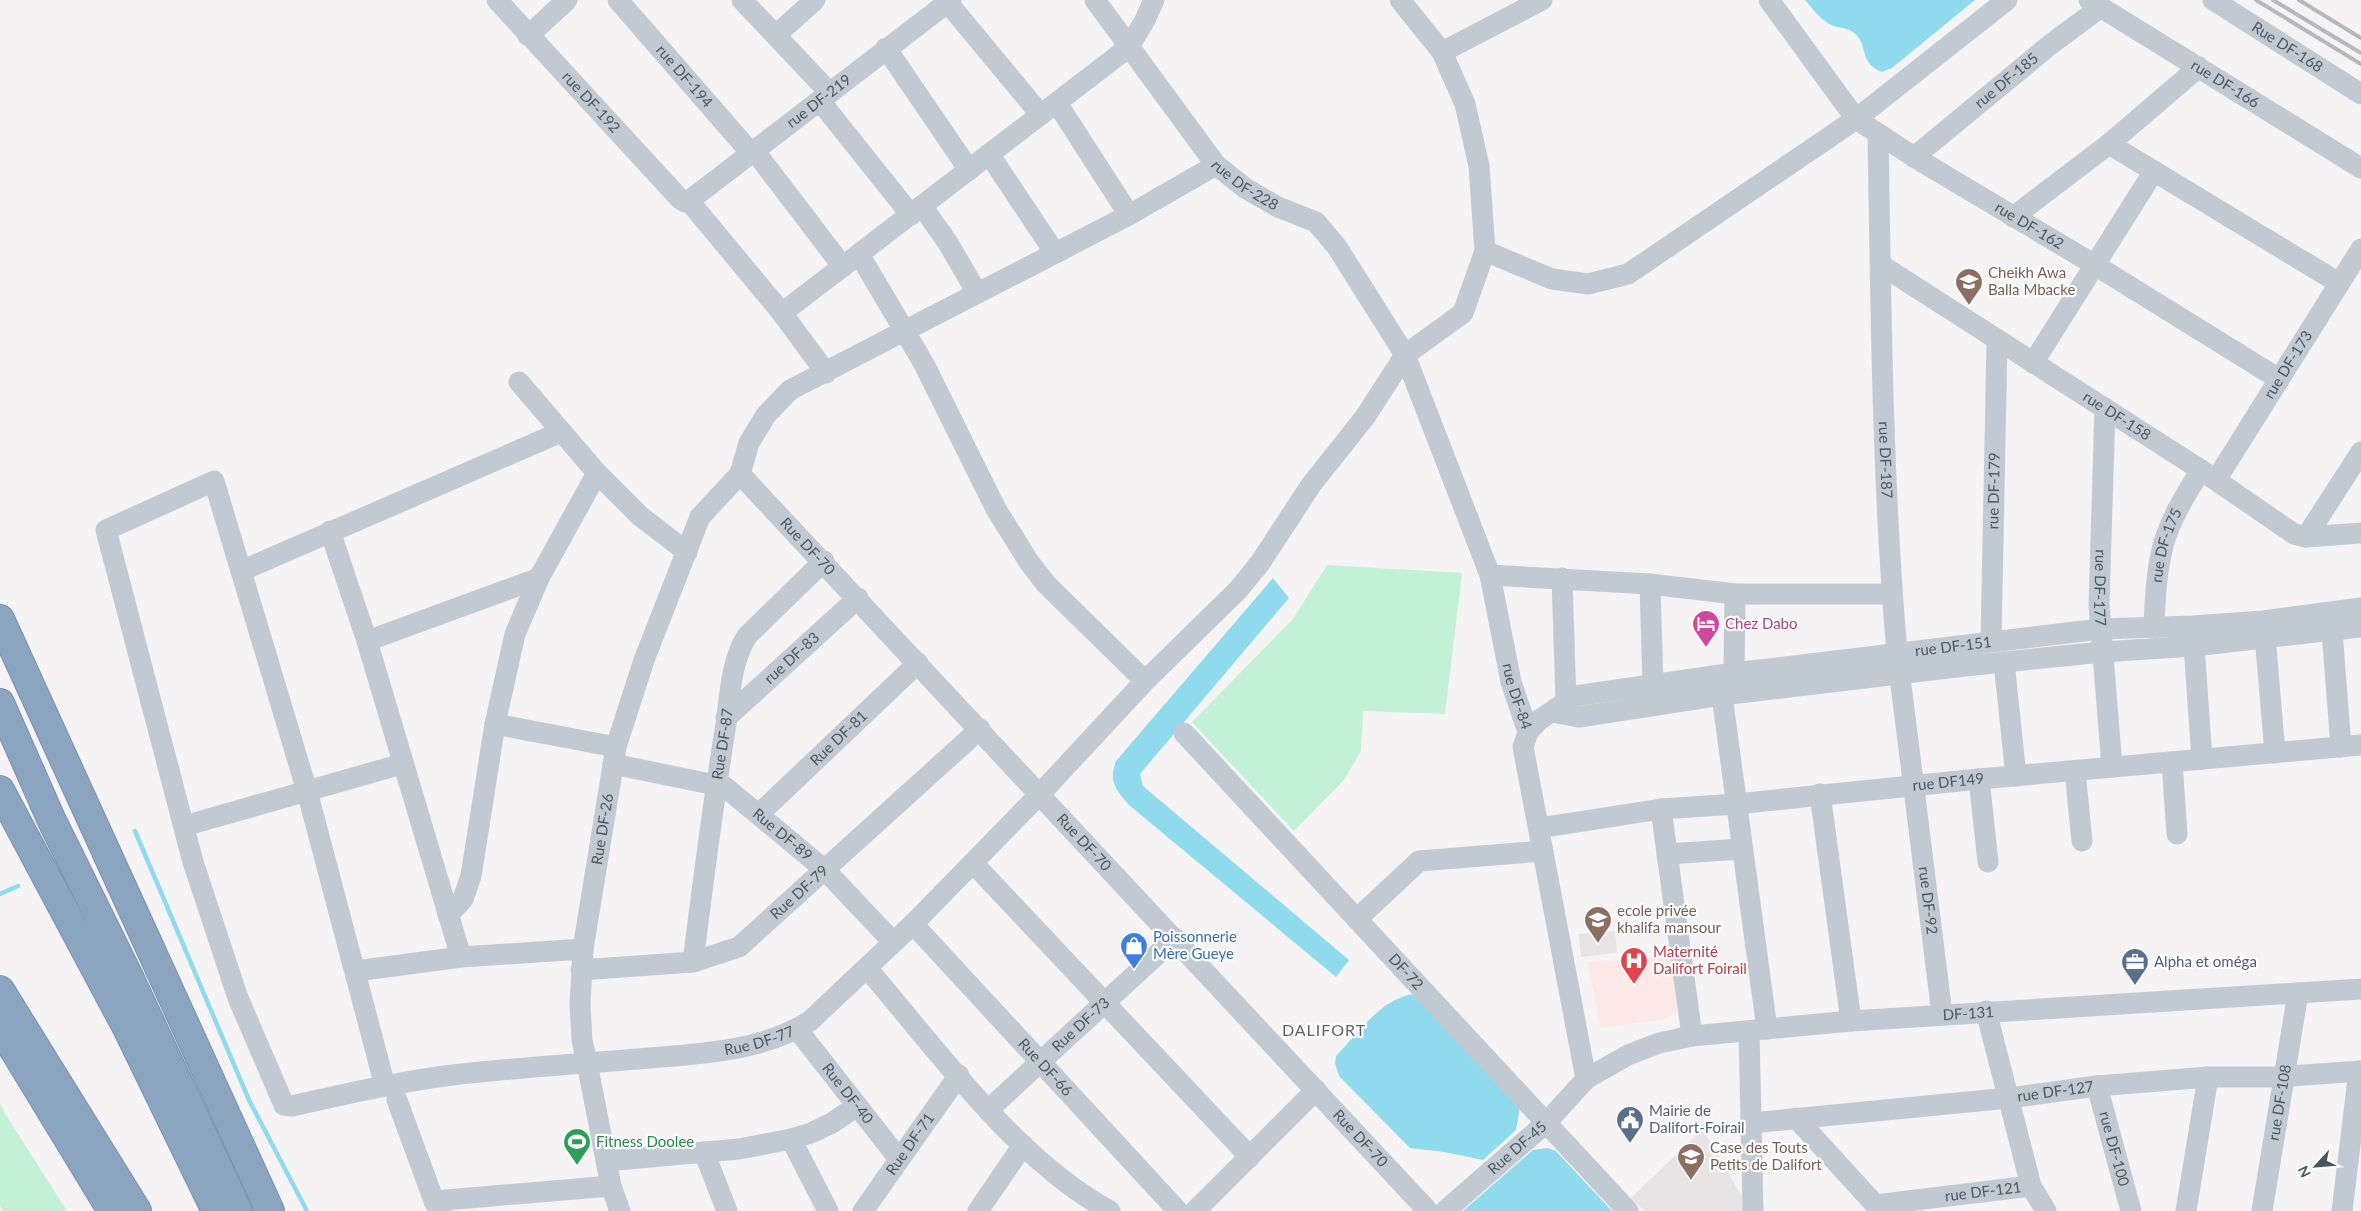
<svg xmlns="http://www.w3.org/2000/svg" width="2361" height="1211" font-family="Lato,sans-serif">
  <rect width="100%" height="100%" fill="#f5f3f3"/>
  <g fill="#e6e4e5">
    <polygon points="1615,931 1617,953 1581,957 1579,934"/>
    <polygon points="1703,1129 1749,1209 1748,1211 1645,1211 1631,1198"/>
  </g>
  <polygon fill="#fce8e6" points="1673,957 1678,1009 1666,1019 1600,1028 1588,962"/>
  <g fill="#c3f1d5">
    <polygon points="1327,565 1462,573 1445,714 1363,711 1361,751 1344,780 1294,831 1192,722 1293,619"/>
    <polygon points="0,1103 4,1112 67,1211 3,1211 0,1206"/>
  </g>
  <g fill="#90daee">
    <path d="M1805,0h170l-83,68 -10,4c-24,-9 -13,-29 -29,-40 -5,-4 -13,-4 -19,-6 -12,-4 -21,-17 -29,-26z"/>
    <path d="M1273,578l16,20 -149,176 3,12 206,174 -13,17 -207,-172c-13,-16 -21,-23 -13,-44z"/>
    <path d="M1414,994l106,113 -4,23 -33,30 -39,-8 -34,-4 -71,-72 -4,-13 1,-7c22,-22 45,-58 78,-62z"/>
    <polygon points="1548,1148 1556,1151 1612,1211 1463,1211 1533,1150"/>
  </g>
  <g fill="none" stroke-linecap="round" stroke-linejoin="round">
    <g stroke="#90daee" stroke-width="4.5">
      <polyline points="135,831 249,1100 307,1211"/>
      <polyline points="0,894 18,886"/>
    </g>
    <defs>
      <g id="highway">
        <polyline points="0,619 270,1211"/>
        <polyline points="0,703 52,821 131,981 238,1211"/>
        <polyline points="0,790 127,1028 216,1211"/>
        <polyline points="0,990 137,1211"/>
        <polyline points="0,1027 112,1211"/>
      </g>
    </defs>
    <use href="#highway" stroke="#7690ad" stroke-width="30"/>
    <g stroke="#c1cad2" stroke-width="21">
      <path id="s1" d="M497,0l183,199 5,3 5,-2 261,-200"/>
      <path id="s2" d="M618,0l133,153"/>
      <polyline points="742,0 830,93"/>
      <path id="s3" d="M1095,0l121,165 29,23 33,19 38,15 21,25 68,108 85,220 21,107 17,50 -5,15 63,332"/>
      <path id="s4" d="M1769,0l87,119 58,38 181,108 184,114"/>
      <path id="s5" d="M2089,0l272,168"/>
      <path id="s6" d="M2213,0l148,94"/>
      <polyline points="948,3 1041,115"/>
      <polyline points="776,35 815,0"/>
      <polyline points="528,36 567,0"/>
      <polyline points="886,48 969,170"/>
      <polyline points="1442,52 1542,0"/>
      <polyline points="820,101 911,215"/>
      <polyline points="1057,103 1129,215"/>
      <path id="s7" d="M1878,134c3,173 4,347 19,519l45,361"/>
      <polyline points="2109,144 2339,283"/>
      <polyline points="754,150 843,267"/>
      <polyline points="989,154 1055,253"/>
      <path id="s8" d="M1914,157l137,-113 50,-37"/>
      <polyline points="689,201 782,313 826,373"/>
      <polyline points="922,206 948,243 977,293"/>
      <polyline points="2013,217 2109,144 2199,67"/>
      <polyline points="1485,251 1552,279 1588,284 1628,274 1856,119 2007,0"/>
      <polyline points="859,254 924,364 996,509 1029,562 1046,584 1145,681"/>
      <path id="s9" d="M1881,265l320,205 93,64 12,3 55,-4"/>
      <polyline points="782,313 1129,47 1145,20 1154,0"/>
      <polyline points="2033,363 2154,171"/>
      <polyline points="519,382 597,473 640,516 687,552"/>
      <path id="s10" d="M2105,408l-6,197 13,162"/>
      <path id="s11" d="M740,474l688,737"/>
      <path id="s12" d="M2216,480l145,-231"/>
      <polyline points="330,531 367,641 461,957"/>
      <polyline points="2306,537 2361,452"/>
      <polyline points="241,571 561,432"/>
      <polyline points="1490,575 1650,584 1735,594 1892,594"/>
      <polyline points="1562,578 1566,702"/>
      <polyline points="1650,584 1653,685"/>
      <polyline points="2264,624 2275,753"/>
      <path id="s13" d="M2154,628c1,-27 2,-55 9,-82 7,-27 23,-52 38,-76"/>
      <polyline points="2332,631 2341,747"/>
      <polyline points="367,641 539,578"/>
      <path id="s14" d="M1991,641l6,-300"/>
      <polyline points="2194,646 2202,759"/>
      <polyline points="2004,662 2016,776"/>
      <polyline points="1734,673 1735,594"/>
      <polyline points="1720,681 1767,1029"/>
      <polyline points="1552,712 1579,717 1722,695 1965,666 2102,652 2194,646 2361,627"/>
      <path id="s15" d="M726,718l132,-120"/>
      <polyline points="495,724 616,747"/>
      <path id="s16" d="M1528,732l11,-12 36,-24 159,-23 366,-44 92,-3 71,-5 98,-13"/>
      <path id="s17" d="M1184,733l444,478"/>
      <polyline points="2172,762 2177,834"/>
      <path id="s18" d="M613,764l112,23 100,83 68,72"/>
      <polyline points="2075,771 2082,841"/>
      <polyline points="1979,779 1988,862"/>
      <polyline points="1820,794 1851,1021"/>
      <polyline points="1661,809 1692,1036"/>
      <path id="s19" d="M759,814l159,-151"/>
      <polyline points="184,826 402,764"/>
      <path id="s20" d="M1539,828l122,-19 75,-5 243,-25 382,-34"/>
      <polyline points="1667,854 1742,849"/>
      <polyline points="973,863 1250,1157"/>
      <polyline points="448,915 463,899 471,876 495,724 515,634 539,578 597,473"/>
      <polyline points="1357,919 1419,861 1543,851"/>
      <path id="s21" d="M913,924l265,287"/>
      <path id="s22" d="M693,962c10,-80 20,-159 33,-238 4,-29 5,-63 21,-88l77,-75"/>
      <path d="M867,968c69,81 149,192 243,243"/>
      <path id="s23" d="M581,970l112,-8 46,-15 241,-218"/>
      <polyline points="356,971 461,957 583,949"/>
      <polyline points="1986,1011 2031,1186"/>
      <path id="s24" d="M797,1029l102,130"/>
      <polyline points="1749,1031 1753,1211"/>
      <path id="s25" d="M385,1086l-78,-295 -93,-310 -108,49 87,332 45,136 46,107 8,1c53,-12 106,-24 160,-31 61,-7 124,-11 185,-16 58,-5 122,-6 173,-38l103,-97 127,-130 105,-113 93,-91 22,-27 51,-78 54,-68 40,-62 58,-42 22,-62 -6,-85 -14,-62 -23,-52 -42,-52"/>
      <path id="s26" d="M2097,1086l34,125"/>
      <polyline points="397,1100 434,1201 440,1211"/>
      <path id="s27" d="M988,1110l187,-172"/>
      <polyline points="1796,1118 1881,1211"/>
      <path id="s28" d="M1751,1123l258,-25 88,-12 111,-9h69l84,-6"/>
      <polyline points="791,1139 828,1211"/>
      <polyline points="704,1152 727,1211"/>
      <polyline points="606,1161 739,1149 791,1139 811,1133 832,1123 857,1106"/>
      <polyline points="434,1201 611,1186"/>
      <path id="s29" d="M1875,1205l156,-19 15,25"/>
      <path id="s30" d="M620,1211l-9,-25 -24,-123 -5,-23 -2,-36 3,-55 33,-202 28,-87 56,-143 40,-43 9,-31 17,-28 24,-25 339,-175 87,-50"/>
      <path id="s31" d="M863,1211l96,-136"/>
      <polyline points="978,1211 1023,1145"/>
      <polyline points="1195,1211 1316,1090"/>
      <path id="s32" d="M1445,1211l101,-88 40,-44 42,-24 31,-12 33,-7 159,-15 510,-32"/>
      <polyline points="2186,1211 2208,1077"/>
      <path id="s33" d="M2262,1211l36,-218"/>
      <polyline points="2342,1211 2359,1071"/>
    </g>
    <use href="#highway" stroke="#8ba5c1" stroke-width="28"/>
    <g stroke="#b5b8bd" stroke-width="4">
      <polyline points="2256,0 2361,64"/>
      <polyline points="2273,0 2361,53"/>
      <polyline points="2299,0 2361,38"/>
    </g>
  </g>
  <defs>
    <symbol id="school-pin" viewBox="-11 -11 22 30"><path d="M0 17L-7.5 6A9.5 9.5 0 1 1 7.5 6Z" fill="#8d6e63" stroke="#fff"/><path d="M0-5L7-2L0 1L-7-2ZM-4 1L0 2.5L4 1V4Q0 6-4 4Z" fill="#fff"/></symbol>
    <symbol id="hotel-pin" viewBox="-11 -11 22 30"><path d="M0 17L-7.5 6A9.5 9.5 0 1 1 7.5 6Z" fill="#d1479c" stroke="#fff"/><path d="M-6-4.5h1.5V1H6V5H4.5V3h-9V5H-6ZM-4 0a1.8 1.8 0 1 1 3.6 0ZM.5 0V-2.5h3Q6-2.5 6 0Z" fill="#fff"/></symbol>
    <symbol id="shop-pin" viewBox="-11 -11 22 30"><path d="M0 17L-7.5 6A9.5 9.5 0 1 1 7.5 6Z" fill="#3f7fe0" stroke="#fff"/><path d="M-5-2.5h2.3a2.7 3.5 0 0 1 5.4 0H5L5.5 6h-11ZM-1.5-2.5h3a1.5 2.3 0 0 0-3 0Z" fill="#fff"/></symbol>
    <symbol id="hospital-pin" viewBox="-11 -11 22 30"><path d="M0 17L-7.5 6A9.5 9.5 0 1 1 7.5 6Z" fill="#e0444e" stroke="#fff"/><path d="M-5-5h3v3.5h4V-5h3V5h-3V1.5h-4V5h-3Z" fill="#fff"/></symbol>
    <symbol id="office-pin" viewBox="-11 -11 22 30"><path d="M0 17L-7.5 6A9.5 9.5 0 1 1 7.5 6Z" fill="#5c6f8a" stroke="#fff"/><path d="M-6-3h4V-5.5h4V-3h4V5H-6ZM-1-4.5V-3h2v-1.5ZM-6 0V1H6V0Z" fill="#fff"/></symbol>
    <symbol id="civic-pin" viewBox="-11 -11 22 30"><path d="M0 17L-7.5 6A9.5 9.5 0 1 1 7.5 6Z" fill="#5c6f8a" stroke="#fff"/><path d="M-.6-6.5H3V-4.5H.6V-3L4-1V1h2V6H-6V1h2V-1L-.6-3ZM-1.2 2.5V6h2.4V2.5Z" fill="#fff"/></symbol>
    <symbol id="stadium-pin" viewBox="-11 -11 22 30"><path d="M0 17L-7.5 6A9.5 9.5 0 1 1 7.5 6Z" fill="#2e9e5b" stroke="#fff"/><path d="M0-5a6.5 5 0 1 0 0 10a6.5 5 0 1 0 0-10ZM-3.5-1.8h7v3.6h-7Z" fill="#fff"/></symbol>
  </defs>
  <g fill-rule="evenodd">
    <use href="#school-pin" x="1953" y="266" width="32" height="43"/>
    <use href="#hotel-pin" x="1690" y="608" width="32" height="43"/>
    <use href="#school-pin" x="1582" y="904" width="32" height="43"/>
    <use href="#shop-pin" x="1118" y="930" width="32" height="43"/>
    <use href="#hospital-pin" x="1618" y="945" width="32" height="43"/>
    <use href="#office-pin" x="2119" y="946" width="32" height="43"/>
    <use href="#civic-pin" x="1614" y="1104" width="32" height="43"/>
    <use href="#stadium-pin" x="561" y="1126" width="32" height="43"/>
    <use href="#school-pin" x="1675" y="1141" width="32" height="43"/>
  </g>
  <g text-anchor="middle" stroke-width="4.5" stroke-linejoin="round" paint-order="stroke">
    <g font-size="15" fill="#4a5661" stroke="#fff">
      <text dy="5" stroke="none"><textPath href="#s6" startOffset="88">Rue DF-168</textPath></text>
      <text dy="5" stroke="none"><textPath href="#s2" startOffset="101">rue DF-194</textPath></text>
      <text dy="5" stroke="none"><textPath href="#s8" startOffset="120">rue DF-185</textPath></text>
      <text dy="5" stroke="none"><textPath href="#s5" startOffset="160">rue DF-166</textPath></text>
      <text dy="5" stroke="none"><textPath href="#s1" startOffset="444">rue DF-219</textPath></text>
      <text dy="5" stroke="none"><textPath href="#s1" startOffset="139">rue DF-192</textPath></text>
      <text dy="5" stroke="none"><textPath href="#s3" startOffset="240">rue DF-228</textPath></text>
      <text dy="5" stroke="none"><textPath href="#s4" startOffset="351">rue DF-162</textPath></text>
      <text dy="5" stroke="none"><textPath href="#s12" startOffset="136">rue DF-173</textPath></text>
      <text dy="5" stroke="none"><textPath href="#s9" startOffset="280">rue DF-158</textPath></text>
      <text dy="5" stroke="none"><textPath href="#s7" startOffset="326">rue DF-187</textPath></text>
      <text dy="5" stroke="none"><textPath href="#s14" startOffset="150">rue DF-179</textPath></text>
      <text dy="5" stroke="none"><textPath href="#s11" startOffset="99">Rue DF-70</textPath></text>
      <text dy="5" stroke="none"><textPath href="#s13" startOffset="84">rue DF-175</textPath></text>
      <text dy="5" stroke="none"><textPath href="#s10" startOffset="180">rue DF-177</textPath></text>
      <text dy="5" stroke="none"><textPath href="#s16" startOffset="441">rue DF-151</textPath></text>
      <text dy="5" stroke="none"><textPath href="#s15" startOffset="89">rue DF-83</textPath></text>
      <text dy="5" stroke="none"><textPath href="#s3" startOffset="841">rue DF-84</textPath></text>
      <text dy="5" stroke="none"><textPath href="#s19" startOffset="110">Rue DF-81</textPath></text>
      <text dy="5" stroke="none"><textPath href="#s22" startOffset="220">Rue DF-87</textPath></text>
      <text dy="5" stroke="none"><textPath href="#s20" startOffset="412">rue DF149</textPath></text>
      <text dy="5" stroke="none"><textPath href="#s30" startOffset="388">Rue DF-26</textPath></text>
      <text dy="5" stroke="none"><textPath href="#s18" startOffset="189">Rue DF-89</textPath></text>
      <text dy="5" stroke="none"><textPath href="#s11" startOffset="504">Rue DF-70</textPath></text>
      <text dy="5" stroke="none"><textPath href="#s23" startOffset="242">Rue DF-79</textPath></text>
      <text dy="5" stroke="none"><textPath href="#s7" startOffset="769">rue DF-92</textPath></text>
      <text dy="5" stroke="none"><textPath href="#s17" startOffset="326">DF-72</textPath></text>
      <text dy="5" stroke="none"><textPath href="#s32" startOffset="586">DF-131</textPath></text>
      <text dy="5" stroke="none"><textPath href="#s27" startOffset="126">Rue DF-73</textPath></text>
      <text dy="5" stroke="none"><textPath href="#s25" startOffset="1831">Rue DF-77</textPath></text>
      <text dy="5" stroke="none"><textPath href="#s21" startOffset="195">Rue DF-66</textPath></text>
      <text dy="5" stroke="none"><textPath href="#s28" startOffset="306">rue DF-127</textPath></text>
      <text dy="5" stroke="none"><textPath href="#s24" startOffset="82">Rue DF-40</textPath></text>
      <text dy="5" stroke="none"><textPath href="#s33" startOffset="110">rue DF-108</textPath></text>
      <text dy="5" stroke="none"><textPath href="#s11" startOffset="909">Rue DF-70</textPath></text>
      <text dy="5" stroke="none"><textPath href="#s31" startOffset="82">Rue DF-71</textPath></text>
      <text dy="5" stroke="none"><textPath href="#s32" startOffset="96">Rue DF-45</textPath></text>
      <text dy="5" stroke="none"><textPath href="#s26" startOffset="65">rue DF-100</textPath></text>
      <text dy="5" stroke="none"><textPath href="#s29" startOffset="109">rue DF-121</textPath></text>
    </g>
    <g font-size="15" fill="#785e54" stroke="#fff" text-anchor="start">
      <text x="1988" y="278">Cheikh Awa<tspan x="1988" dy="17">Balla Mbacke</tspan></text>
      <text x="1617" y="916">ecole privée<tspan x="1617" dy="17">khalifa mansour</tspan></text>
      <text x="1710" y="1153">Case des Touts<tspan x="1710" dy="17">Petits de Dalifort</tspan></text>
    </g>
    <g font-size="15" fill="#b23c85" stroke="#fff" text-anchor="start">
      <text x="1725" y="629">Chez Dabo</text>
    </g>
    <g font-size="15" fill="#366cbe" stroke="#fff" text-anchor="start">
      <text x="1153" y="942">Poissonnerie<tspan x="1153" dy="17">Mère Gueye</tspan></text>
    </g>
    <g font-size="15" fill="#be3a42" stroke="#fff" text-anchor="start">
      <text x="1653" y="957">Maternité<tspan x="1653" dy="17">Dalifort Foirail</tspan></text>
    </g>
    <g font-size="15" fill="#4e5e75" stroke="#fff" text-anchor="start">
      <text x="2154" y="967">Alpha et oméga</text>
      <text x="1649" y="1116">Mairie de<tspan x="1649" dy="17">Dalifort-Foirail</tspan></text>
    </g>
    <g font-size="15" fill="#27864d" stroke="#fff" text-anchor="start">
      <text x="596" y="1147">Fitness Doolee</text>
    </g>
    <g font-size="16" letter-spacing="1" fill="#5f6368" stroke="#fff">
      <text x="1324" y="1036">DALIFORT</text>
    </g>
  </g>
  <g transform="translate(2316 1166) rotate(244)" stroke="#ffffff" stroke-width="4" paint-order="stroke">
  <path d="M0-4L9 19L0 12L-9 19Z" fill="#4a5661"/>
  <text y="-8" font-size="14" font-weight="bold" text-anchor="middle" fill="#4a5661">N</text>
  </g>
</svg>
